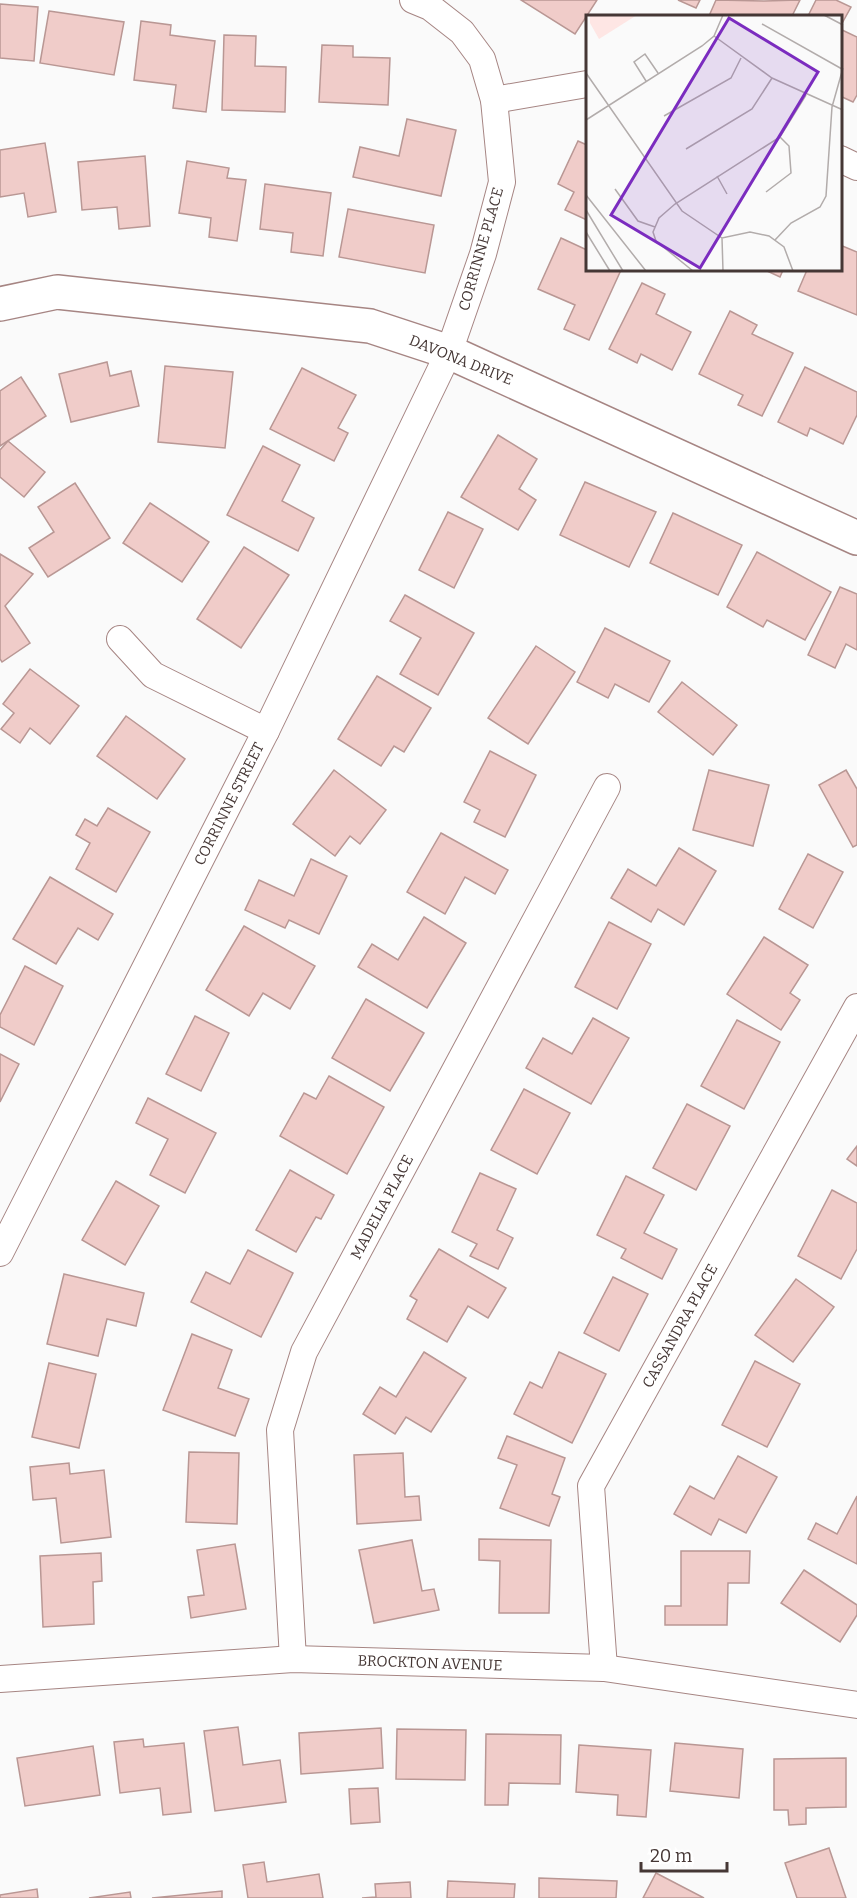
<svg xmlns="http://www.w3.org/2000/svg" width="857" height="1898" font-family="Bitter,serif">
  <rect width="100%" height="100%" fill="#fafafa"/>
  <g fill="#f0ccc9" stroke="#b99794" stroke-width="1.5">
    <polygon points="521,0 597,0 575,34"/>
    <polygon points="678,0 700,0 696,8"/>
    <polygon points="716,0 764,1 800,0 792,16 709,16"/>
    <polygon points="816,0 836,0 851,7 840,27 840,16 808,16"/>
    <polygon points="0,4 38,7 34,61 0,58"/>
    <polygon points="49,11 124,22 114,75 40,63"/>
    <polygon points="141,21 171,25 170,35 215,41 206,112 173,108 176,85 134,80"/>
    <polygon points="840,29 857,37 857,95 853,102 840,96"/>
    <polygon points="224,35 256,36 255,66 286,67 285,112 222,110"/>
    <polygon points="322,45 353,46 353,57 390,58 388,105 319,102"/>
    <polygon points="407,119 456,130 441,196 353,177 360,147 399,156"/>
    <polygon points="578,141 587,145 587,220 565,210 574,192 558,184"/>
    <polygon points="45,143 56,212 28,217 24,193 0,197 0,150"/>
    <polygon points="145,156 150,226 119,229 117,207 82,210 78,162"/>
    <polygon points="187,161 229,168 227,178 246,180 237,241 209,237 211,218 179,213"/>
    <polygon points="265,184 331,193 323,256 291,252 293,233 260,229"/>
    <polygon points="348,209 434,225 425,273 339,257"/>
    <polygon points="561,238 587,250 587,270 621,270 589,340 564,329 575,305 538,289"/>
    <polygon points="840,245 857,252 857,315 798,291 807,270 840,270"/>
    <polygon points="765,270 783,270 780,277"/>
    <polygon points="642,283 665,294 656,314 691,332 672,370 641,354 637,363 609,349"/>
    <polygon points="730,311 757,325 752,334 793,353 762,416 738,405 743,395 699,374"/>
    <polygon points="107,362 110,376 131,371 139,406 71,422 59,374"/>
    <polygon points="165,366 233,372 225,448 158,442"/>
    <polygon points="805,367 857,392 857,415 843,444 810,428 807,436 778,422"/>
    <polygon points="302,368 356,395 338,428 348,433 334,461 270,429"/>
    <polygon points="21,377 46,416 0,446 0,391"/>
    <polygon points="498,435 537,459 519,489 536,500 518,530 461,497"/>
    <polygon points="8,441 45,472 24,497 0,477 0,450"/>
    <polygon points="263,446 300,465 282,501 314,518 298,551 227,515"/>
    <polygon points="585,482 656,512 629,567 560,535"/>
    <polygon points="75,483 110,538 48,577 29,548 54,532 38,507"/>
    <polygon points="150,503 209,542 182,582 123,543"/>
    <polygon points="448,512 483,529 454,588 419,570"/>
    <polygon points="673,513 742,545 718,595 650,563"/>
    <polygon points="244,547 289,575 241,648 197,619"/>
    <polygon points="757,552 831,592 805,640 767,620 763,627 727,607"/>
    <polygon points="0,554 33,574 5,606 30,643 2,662 0,659"/>
    <polygon points="840,587 857,594 857,650 846,644 835,668 808,655"/>
    <polygon points="405,595 474,633 438,695 400,674 421,638 390,621"/>
    <polygon points="605,628 670,661 649,702 615,684 608,698 577,682"/>
    <polygon points="536,646 575,672 528,744 488,718"/>
    <polygon points="30,669 79,706 50,744 30,728 20,743 1,729 14,713 3,704"/>
    <polygon points="377,676 431,708 404,752 394,746 381,766 338,739"/>
    <polygon points="682,682 737,725 713,755 658,712"/>
    <polygon points="126,716 185,759 157,799 97,756"/>
    <polygon points="490,751 536,775 505,837 474,822 480,810 464,802"/>
    <polygon points="334,770 386,810 360,844 350,836 335,856 293,824"/>
    <polygon points="709,770 769,785 753,846 693,830"/>
    <polygon points="846,770 857,789 857,845 853,847 819,785"/>
    <polygon points="108,808 150,832 116,892 76,869 90,843 76,835 85,819 97,826"/>
    <polygon points="441,833 508,870 495,894 465,877 445,914 407,892"/>
    <polygon points="679,848 716,871 684,925 658,909 651,922 611,898 628,869 656,886"/>
    <polygon points="808,854 843,872 813,928 779,909"/>
    <polygon points="311,859 347,876 319,934 289,920 285,928 245,910 259,880 294,896"/>
    <polygon points="50,877 113,914 98,940 78,928 56,964 13,939"/>
    <polygon points="424,917 466,943 427,1008 358,967 372,944 398,960"/>
    <polygon points="609,922 651,944 617,1009 575,987"/>
    <polygon points="244,926 315,966 290,1009 263,993 249,1016 206,990"/>
    <polygon points="764,937 808,965 790,993 800,1000 781,1030 727,994"/>
    <polygon points="25,966 63,986 34,1045 0,1027 0,1015"/>
    <polygon points="366,999 424,1033 390,1091 332,1058"/>
    <polygon points="195,1016 229,1033 201,1091 166,1074"/>
    <polygon points="593,1018 629,1038 591,1104 526,1068 543,1038 572,1054"/>
    <polygon points="737,1020 780,1042 744,1109 701,1086"/>
    <polygon points="0,1054 19,1064 0,1102"/>
    <polygon points="329,1076 384,1107 347,1174 280,1136 304,1093 316,1099"/>
    <polygon points="524,1089 570,1113 537,1174 491,1150"/>
    <polygon points="148,1098 216,1133 185,1193 150,1175 168,1139 136,1123"/>
    <polygon points="687,1104 730,1126 696,1190 653,1168"/>
    <polygon points="857,1146 857,1166 847,1159"/>
    <polygon points="290,1170 334,1195 321,1219 316,1217 296,1252 256,1230"/>
    <polygon points="480,1173 516,1189 497,1230 513,1238 498,1269 470,1256 477,1244 452,1232"/>
    <polygon points="626,1176 664,1195 644,1233 677,1249 662,1279 621,1258 626,1249 597,1235"/>
    <polygon points="116,1181 159,1206 125,1265 82,1240"/>
    <polygon points="832,1190 857,1203 857,1249 841,1279 798,1256"/>
    <polygon points="439,1249 506,1288 488,1318 468,1306 447,1342 407,1319 417,1300 410,1296"/>
    <polygon points="248,1250 293,1273 261,1337 191,1302 206,1272 230,1284"/>
    <polygon points="64,1274 144,1293 136,1326 107,1319 98,1356 47,1344"/>
    <polygon points="613,1277 648,1294 619,1351 584,1333"/>
    <polygon points="796,1279 834,1307 793,1362 755,1335"/>
    <polygon points="192,1334 232,1350 218,1388 249,1399 235,1436 163,1410"/>
    <polygon points="424,1352 466,1378 431,1432 406,1417 395,1434 363,1414 380,1387 396,1397"/>
    <polygon points="559,1352 606,1374 572,1443 514,1414 530,1382 542,1388"/>
    <polygon points="755,1361 800,1384 767,1447 722,1425"/>
    <polygon points="49,1363 96,1374 79,1448 32,1437"/>
    <polygon points="507,1436 565,1458 552,1494 560,1497 549,1526 500,1508 517,1465 498,1458"/>
    <polygon points="189,1452 239,1453 237,1524 186,1522"/>
    <polygon points="403,1453 405,1497 419,1496 421,1520 357,1524 354,1455"/>
    <polygon points="738,1456 777,1477 746,1533 719,1519 711,1535 674,1514 690,1486 714,1499"/>
    <polygon points="69,1463 70,1474 104,1470 111,1537 61,1543 56,1498 33,1500 30,1467"/>
    <polygon points="857,1496 857,1564 808,1539 816,1523 837,1534"/>
    <polygon points="479,1539 551,1540 549,1613 499,1613 500,1561 479,1560"/>
    <polygon points="412,1540 422,1591 434,1589 439,1610 374,1623 359,1550"/>
    <polygon points="235,1544 246,1609 191,1618 188,1597 204,1595 197,1550"/>
    <polygon points="681,1551 750,1551 749,1583 728,1583 727,1625 665,1625 665,1606 681,1606"/>
    <polygon points="101,1553 102,1581 93,1582 94,1624 43,1627 40,1556"/>
    <polygon points="804,1570 857,1605 857,1615 840,1642 781,1603"/>
    <polygon points="238,1727 243,1765 280,1760 286,1802 215,1811 204,1731"/>
    <polygon points="381,1728 383,1768 301,1774 299,1733"/>
    <polygon points="397,1729 466,1730 465,1780 396,1779"/>
    <polygon points="486,1734 561,1735 560,1784 509,1783 508,1805 485,1805"/>
    <polygon points="143,1739 144,1747 184,1743 191,1812 163,1815 160,1788 120,1793 114,1742"/>
    <polygon points="675,1743 743,1749 739,1798 670,1791"/>
    <polygon points="579,1745 651,1750 646,1817 617,1815 618,1795 576,1792"/>
    <polygon points="93,1746 100,1795 25,1806 17,1758"/>
    <polygon points="846,1758 846,1807 806,1808 806,1824 789,1825 788,1810 774,1810 774,1759"/>
    <polygon points="378,1788 380,1822 351,1824 349,1789"/>
    <polygon points="829,1848 846,1898 797,1898 785,1863"/>
    <polygon points="264,1862 267,1882 319,1874 323,1898 248,1898 243,1865"/>
    <polygon points="656,1873 704,1898 643,1898"/>
    <polygon points="539,1878 617,1881 616,1898 539,1898"/>
    <polygon points="448,1881 515,1884 514,1898 447,1898"/>
    <polygon points="410,1882 411,1898 362,1898 376,1897 375,1884"/>
    <polygon points="37,1889 38,1898 0,1898 0,1895"/>
    <polygon points="222,1891 222,1898 152,1898"/>
    <polygon points="130,1892 131,1898 89,1898"/>
  </g>
  <g fill="none" stroke-linecap="round" stroke-linejoin="round">
    <defs>
      <g id="street">
        <polyline points="494,100 587,84"/>
        <polyline points="840,159 857,167"/>
        <polyline points="120,639 153,675 266,731"/>
        <polyline points="0,1253 266,731 449,352 483,254 502,182 494,100 482,59 462,32 430,7 413,0"/>
        <polyline points="293,1659 280,1430 304,1352 607,787"/>
        <polyline points="604,1668 591,1486 857,1007"/>
        <polyline points="0,1679 293,1659 604,1668 857,1705"/>
      </g>
      <polyline id="secondary" points="0,304 57,292 370,326 449,352 857,538"/>
    </defs>
    <use href="#street" stroke="#a68583" stroke-width="28"/>
    <use href="#secondary" stroke="#a68583" stroke-width="36"/>
    <use href="#street" stroke="#fff" stroke-width="26"/>
    <use href="#secondary" stroke="#fff" stroke-width="33"/>
  </g>
  <g text-anchor="middle" stroke-width="5" stroke-linejoin="round" paint-order="stroke">
    <g font-size="15" fill="#453735" stroke="#fff">
      <text transform="translate(481 249) rotate(-74)" y="5">CORRINNE PLACE</text>
      <text transform="translate(461 360) rotate(22)" y="5">DAVONA DRIVE</text>
      <text transform="translate(229 804) rotate(-63)" y="5">CORRINNE STREET</text>
      <text transform="translate(382 1207) rotate(-62)" y="5">MADELIA PLACE</text>
      <text transform="translate(680 1326) rotate(-61)" y="5">CASSANDRA PLACE</text>
      <text transform="translate(430 1663) rotate(2)" y="5">BROCKTON AVENUE</text>
    </g>
  </g>
  <g transform="translate(586 15)">
    <rect width="256" height="256" fill="#fafafa"/>
    <path d="M4,0h47l-38,24 -9,-16z" fill="#fee6e4"/>
    <path fill="none" stroke="#b2acab" stroke-width="1.5" d="M238,0l19,10M176,9l80,45M128,21l58,42 71,32M0,58l96,138 40,27 28,-6 19,4 15,11 9,24M60,66l-12,-19 11,-8 13,19M78,101l67,-38 10,-20M0,105l116,-74 12,-10 9,-21M100,134l66,-40 20,-31M131,161l10,18M29,174l23,32 17,6M180,177l25,-19 -2,-27 -9,-9M0,180l60,76M0,195l37,61M0,217l24,39M136,223l1,33M189,225l16,-17 29,-16 6,-11 6,-89 11,-39M107,256l-37,-30 -3,-9 6,-14 16,-14 105,-67 26,-42"/>
    <path fill="#7b2cbf" fill-opacity="0.15" stroke="#7b2cbf" stroke-width="3" d="M143,3l89,54 -118,196 -89,-53z"/>
    <rect width="256" height="256" fill="none" stroke="#453735" stroke-width="3"/>
  </g>
  <path d="M641 1862v9h86v-9" fill="none" stroke="#453735" stroke-width="3"/>
  <text x="650" y="1862" font-size="18" fill="#453735" stroke="#ffffff" stroke-width="4.5" paint-order="stroke">20 m</text>
</svg>
